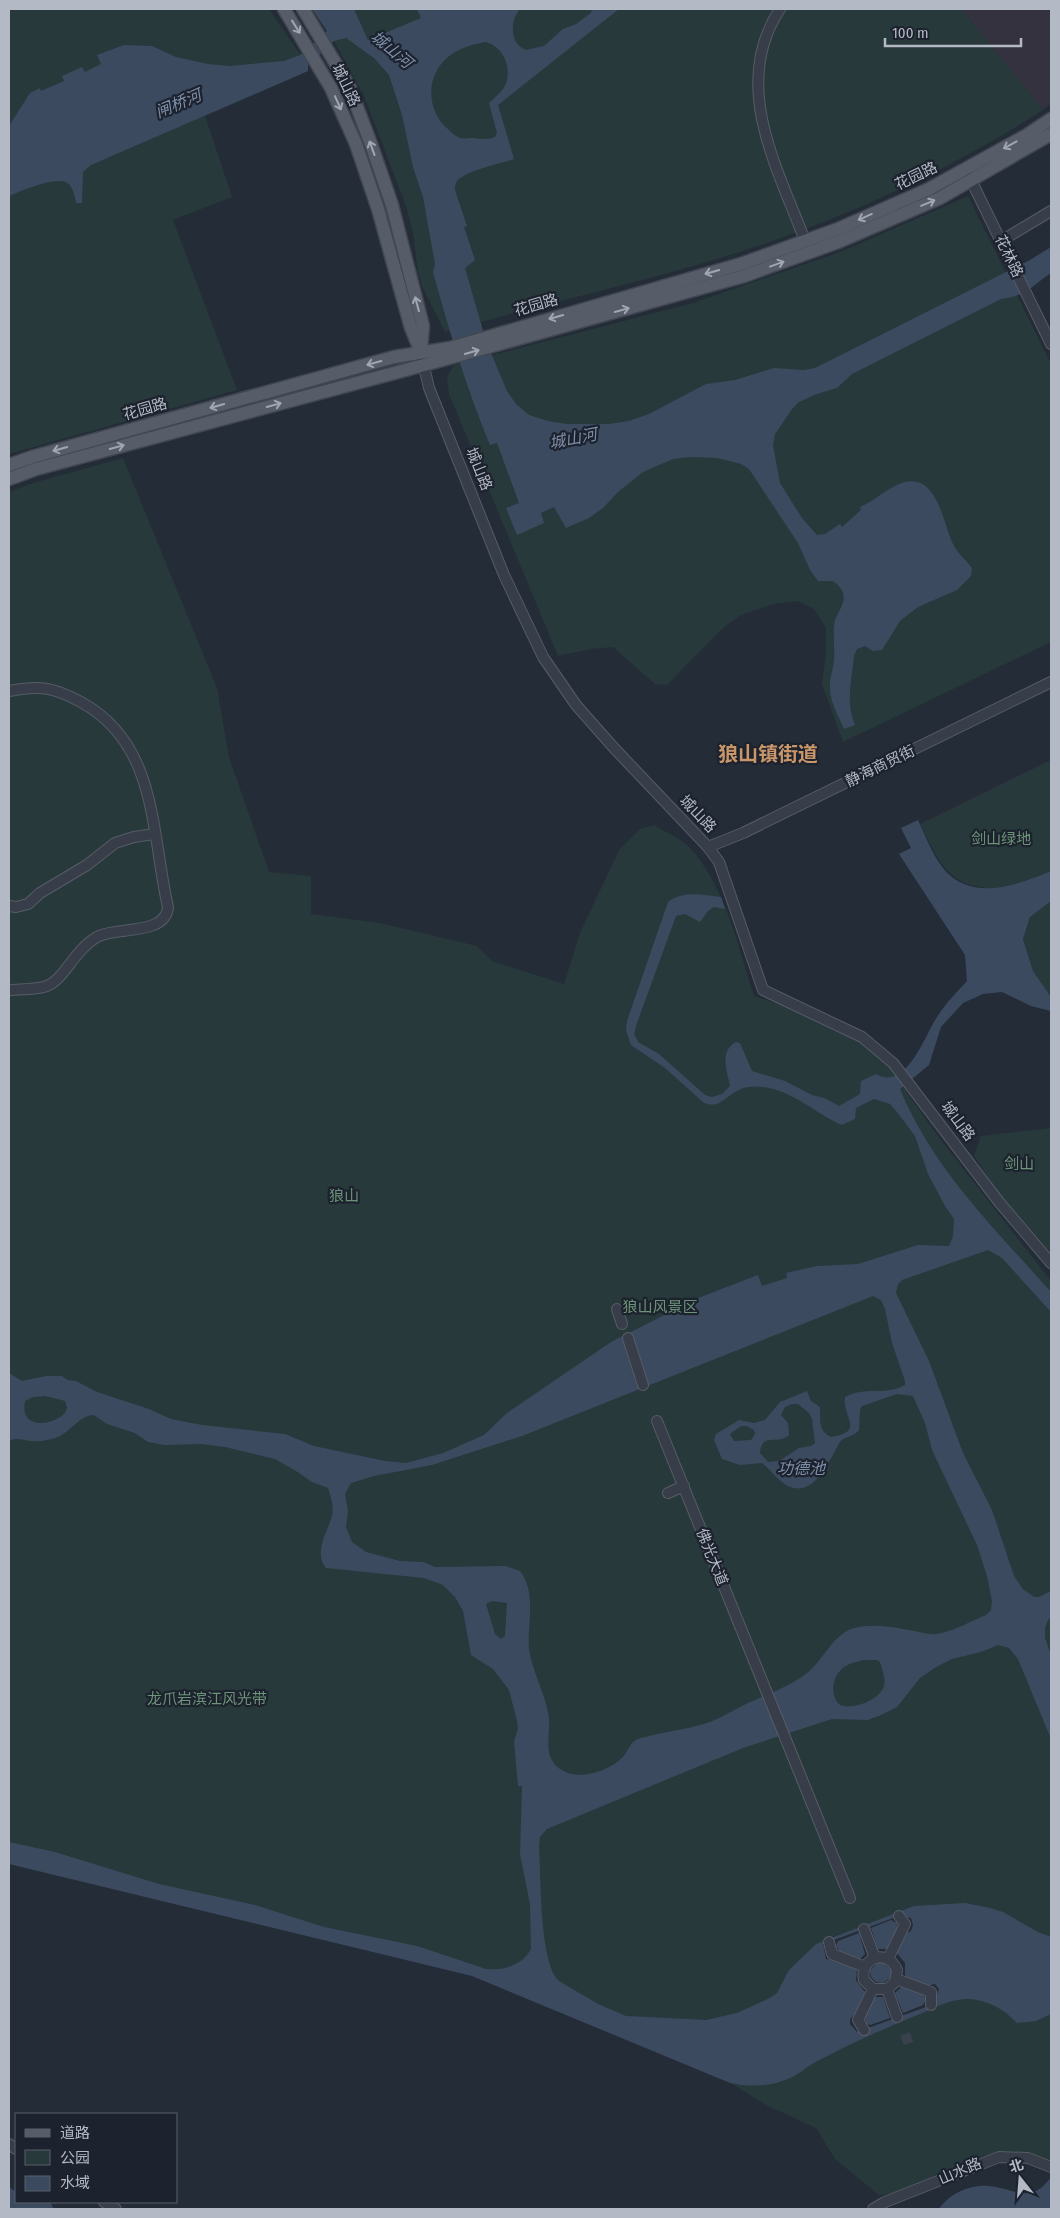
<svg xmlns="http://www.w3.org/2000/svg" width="1060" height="2218" font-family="'Fira Sans Condensed','Noto Sans SC',sans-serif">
  <rect width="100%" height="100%" fill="#242c38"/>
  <polygon fill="#34323e" points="961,9 1051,9 1051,104 1043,110"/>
  <g fill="#27393a">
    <polygon points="9,9 269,9 308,66 308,71 205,116 232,197 173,220 237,390 9,454"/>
    <path d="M312,9h649l82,101c-85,55 -181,100 -276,133 -106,36 -215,58 -322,89l-23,-46 -4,-14 -5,-39 -7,-27 -42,-110 -30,-55z"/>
    <polygon points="968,196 1051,364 1051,642 843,742 822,684 826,654 826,628 814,609 798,601 773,604 741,615 724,627 667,685 655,684 613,647 591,649 558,656 449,394 447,377 454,365 693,303 840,252"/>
    <path d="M123,458l94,230 12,69 40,115 42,4v38l69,9 97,23 15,15 72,23 16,-51 39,-83 21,-21 14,-4c11,7 27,13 36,23 36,40 48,98 64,148l46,15 39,22 22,9 22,17 54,76 114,146v881c-15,-6 -36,-11 -53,-9 -21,2 -57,22 -78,31 -13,5 -27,11 -41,11l-44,-36 -19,-31 -50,-23 -40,-25 -176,-88 -541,-137v-1363l24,-9z"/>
    <path d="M1051,760v237l-18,-26 -10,-32 7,-22 -28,-29c-51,3 -62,-23 -82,-64z"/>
    <polygon points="1051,1128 1051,1253 1000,1195 974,1156 981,1136"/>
  </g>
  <g fill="#3c4a60" fill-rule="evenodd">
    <path d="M312,9h42l14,31 53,-22 -4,-9h103c-10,11 -11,35 6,41l18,-4 19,-17 13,-5 15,-11 1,-4h27l-121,96 16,54c-15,5 -42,10 -55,20 -3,2 -4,6 -4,11l12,36 -3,1 11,33 -10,8 21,73 21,50 9,13 13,11 19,6 19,3h42l20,-3 20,-7 57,-30 29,-4 39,-12 30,2 11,-2 215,-108 21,-13v26c-20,13 -24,23 -50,26l-137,69 -12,6 -15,14 -20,6 -18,8 -7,7 -17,25 -2,11 7,38 22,35 15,17 8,-1 15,-10 2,3 19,-17 -1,-3c14,-6 25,-17 39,-23 38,-15 43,37 54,60 5,10 13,16 19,24l-1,8 -14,14 -39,17 -18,14 -18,29 -9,1 -8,-5 -8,3 -3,7c-2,23 -9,46 1,69l-11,4c-5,-12 -14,-27 -14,-41 -1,-10 4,-20 4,-30 1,-11 -1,-21 0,-32 1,-16 22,-28 -1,-45h-15l-8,-11 -12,-27 -49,-74 -8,-5 -24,-6 -27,-1 -17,2 -30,13 -25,20 -15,16 -14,10 -23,10 -12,-21 -13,6 3,10 -27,12 -11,-27 13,-5 -22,-60 -7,2c-23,-56 -41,-114 -57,-173l2,-8 -12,-67 -10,-30 -11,-52 -13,-40 -15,-17 -28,-20 -12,3 -26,24v6l-217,94 -8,7 -1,31h-6c-1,-7 -3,-14 -7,-19 -10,-10 -48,7 -60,12v-70l21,-33 10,-5 1,3 23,-10 -2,-5 20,-9 3,5 16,-8 -4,-9 27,-10 28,1 24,11 32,7 22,2 54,-5 16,-6 27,-24zM485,42c16,3 26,22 22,38 -2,10 -11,16 -18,23l8,30 -2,4c-8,3 -14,2 -23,1 -3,0 -8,1 -11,0 -5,-1 -9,-5 -13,-9 -20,-17 -23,-49 -4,-68 11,-12 26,-16 41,-19z"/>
    <path d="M918,820c7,15 14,34 25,48 28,35 75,17 108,3v30l-21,16 -7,22 10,32 18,26v14l-20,-5 -29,-14 -19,2 -20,9 -22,24 -12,38 -29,24c33,80 95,140 151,203v20l-49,-54 -14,-8 -86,30 -4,4 -2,9 33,68 34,92 29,57 22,66 9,13 11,8h5l12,-6v26l-3,3 -3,8v10l6,17v84l-33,-80 -9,-11 -11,-3 -17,7 -29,7 -16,8 -16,11 -23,29 -16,8 -13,5 -36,-1 -89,29 -196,81 -7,8 -1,8c2,29 0,118 20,136l39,23 28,12 80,4 31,-7 33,-15 7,-5 12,-23 27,-26 98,-38 51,-3 25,5 13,4 35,20 13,5v77l-15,7 -19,2c-13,-14 -31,-24 -50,-24 -17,0 -33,9 -47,15 -37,15 -73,31 -108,50 -7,4 -14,11 -22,14 -20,9 -39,9 -60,5l-258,-107 -463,-112v-22l46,10 104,32 96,21 69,22 93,19 69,23c17,2 37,-4 45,-20l-1,-45 -10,-50 2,-68h-4l-4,-45 4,-12 -1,-8 -8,-31 -16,-21 -22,-14 -8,-44 -8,-14 -12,-12 -19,-7 -98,-10c-13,-16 2,-37 6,-52 2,-9 -1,-19 -4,-28l-16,-6 -16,-11 -21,-12 -50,-12 -24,-3 -36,1 -17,-3 -13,-9 -28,-9 -13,-9c-14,0 -24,17 -36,22 -8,3 -18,5 -27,4 -9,-1 -14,-4 -22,0v-68l13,8 24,-5h16l5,4 9,1 21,11 52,17 22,10 31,6 83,9 29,12 71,15 21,2 37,-10 41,-18 23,-22 104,-71 87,-44 60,-23 4,11 25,-8 -1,-5 31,-7 41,-2 60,-19 31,1 4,-10 1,-17 -9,-13 -17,-32 -13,-38 -18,-24 -7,-8 -16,-5 -18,9 -1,11 -13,6c-28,-12 -48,-34 -79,-38 -10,-1 -18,-1 -26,4 -13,6 -17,18 -33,12l-39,-35 -34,-23 -5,-15 1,-9 41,-119c14,-12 37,-7 53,-5l4,12 -11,-2 -6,4 -8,11 -15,-8 -9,2 -39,107 -3,11 4,8 21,12 46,41 7,2 10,-3 8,-8c-3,-16 -11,-35 6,-44l4,1 12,28 33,10 27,14 12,3 15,8 21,-12 1,-13 15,-7c30,18 49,-39 61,-57 8,-13 20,-25 30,-36l-2,-26 -66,-101 12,-6 -10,-20zM873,1296l8,4 4,9 7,34 13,38v4c-19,11 -40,1 -60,12 -3,21 21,34 -14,40 -14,-7 -10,-17 -11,-30l-9,-6 -4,-10 -27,11 -15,18 -11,3 -15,-3 -23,14 -2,6 8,19 18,6 22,-2c9,7 16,18 26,23 27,13 42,-28 52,-44 4,-6 14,-5 19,-12l1,-20 2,-4 35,-12 16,2 12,27 7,27 45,95 10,31 5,25 -1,9 -5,5c-15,6 -33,17 -50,19 -7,1 -15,-2 -22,-3 -19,-4 -41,-8 -60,-3 -23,7 -31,35 -51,48 -17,12 -36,18 -55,27 -15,7 -28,16 -44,21 -21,6 -42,8 -63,14 -12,3 -12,14 -20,21 -17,15 -53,25 -68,3 -8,-12 -3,-30 -4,-44 -3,-24 -17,-46 -20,-69 -2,-25 8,-56 -9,-78l-14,-5 -71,1 -12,-5 -23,-1 -34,-9 -14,-10 -6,-15 2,-16 -3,-17 6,-11 23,-7 58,-11 90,-29zM45,1396l20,5 2,7 -2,5c-14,14 -46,16 -40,-12l8,-4zM792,1404h6l11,9 3,6 3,24 -4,3 -12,2 -20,13 -11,1 -8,-9c2,-22 17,-7 29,-18l-1,-12 -7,-8 4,-8zM741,1426h5l8,4 1,4 -4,6 -17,1 -4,-7zM492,1601l15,2 -2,33 -4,3 -6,-5 -9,-30zM863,1660h14l3,2c2,7 6,17 4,24 -4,14 -31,24 -44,19 -11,-10 -8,-29 4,-38 6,-4 13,-5 19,-7z"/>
    <path d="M1051,2177v32h-112c10,-15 31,-25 50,-23 27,3 42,19 62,-9z"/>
    <polygon points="9,2187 16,2192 16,2202 33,2202 45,2209 9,2209"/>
  </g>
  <path fill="#242c38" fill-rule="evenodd" d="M904,1914l2,3 5,1 2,7 -2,6 -6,3 -9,18 9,11v15l20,8 10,-2 4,5 -3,8 1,6 -80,29 -7,-8v-5l6,-6 9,-21 -9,-12 1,-12 -22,-8 -9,-1 -3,-15zM891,1920l6,3v6l-10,20h-9l-7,-21zM859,1933l6,21 -6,6 -19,-8 -4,-6 2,-5zM877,1963h6l8,7v7l-8,6 -7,-1 -5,-5 -1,-6zM902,1986l20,7 4,6 -3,6 -20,8 -8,-20zM874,1997h9l7,21 -20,7 -4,-2 -1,-7z"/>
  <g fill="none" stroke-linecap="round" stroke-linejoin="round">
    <polyline stroke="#3c4a60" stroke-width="16" points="33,2202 45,2209"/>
    <polyline stroke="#39414d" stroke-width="10" stroke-dasharray="10 5" stroke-linecap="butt" points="905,2034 909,2044"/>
    <defs>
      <g id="minor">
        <path d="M780,9c-48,73 -6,152 22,224"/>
        <polyline points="968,174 1051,344"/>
        <polyline points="1001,241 1051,211"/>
        <polyline points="422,358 429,388 504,575 543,657 576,705 614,748 708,847 719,862 763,990 862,1037 893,1063 999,1202 1051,1263"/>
        <path d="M9,691c30,-6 44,-4 72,11 77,42 70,131 87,205 -2,28 -50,20 -69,29 -24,12 -34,43 -52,50 -12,4 -26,3 -38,4"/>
        <polyline points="708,847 743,833 1051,682"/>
        <polyline points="9,906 16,907 28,904 40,893 87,865 115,843 134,837 154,834"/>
        <polyline points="617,1309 622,1324"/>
        <polyline points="628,1338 643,1385"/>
        <polyline points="657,1421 850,1898"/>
        <polyline points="668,1493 684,1486"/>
        <polyline points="864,1929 875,1958"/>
        <polyline points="829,1942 832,1954 865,1967"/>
        <polyline points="888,1959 905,1924 899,1916"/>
        <polyline points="896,1979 931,1992 931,2005"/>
        <polyline points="887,1989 897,2017"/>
        <path d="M864,2030l-6,-10 15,-31 -9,-9c-5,-23 24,-32 33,-10l-2,12 -8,7h-14"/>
        <polyline points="9,2144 16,2149"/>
        <polyline points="104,2202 116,2209"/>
        <polyline points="873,2209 885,2202 999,2157 1028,2158 1051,2167"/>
      </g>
      <g id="major">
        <polyline points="284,9 331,88 356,144 378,209 411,328 421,352"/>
        <polyline points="303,9 349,86 371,144 392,205 423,326 421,349"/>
        <polyline points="9,465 32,457 394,357 450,348 741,264 838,229 929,189 1027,135 1051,119"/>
        <polyline points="9,479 36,469 424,365 744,276 838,242 940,198 1051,134"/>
      </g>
    </defs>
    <use href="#minor" stroke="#565c67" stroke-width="12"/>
    <use href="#major" stroke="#414752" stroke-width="15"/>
    <use href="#minor" stroke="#383e49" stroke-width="10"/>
    <use href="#major" stroke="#565d69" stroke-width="12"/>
  </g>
  <defs><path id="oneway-shaft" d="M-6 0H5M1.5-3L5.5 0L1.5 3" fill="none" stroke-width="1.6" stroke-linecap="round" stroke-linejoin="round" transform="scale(1.25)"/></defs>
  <g stroke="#a0a7b3">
    <use href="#oneway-shaft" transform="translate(296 27) rotate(58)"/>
    <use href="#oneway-shaft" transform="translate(338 103) rotate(66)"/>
    <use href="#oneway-shaft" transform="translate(1010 145) rotate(151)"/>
    <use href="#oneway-shaft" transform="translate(372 148) rotate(-110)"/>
    <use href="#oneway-shaft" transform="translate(928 203) rotate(-23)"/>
    <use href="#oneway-shaft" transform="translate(865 217) rotate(156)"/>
    <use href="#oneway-shaft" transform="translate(777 264) rotate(-20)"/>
    <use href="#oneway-shaft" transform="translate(712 272) rotate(164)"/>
    <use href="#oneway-shaft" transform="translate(417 304) rotate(-105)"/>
    <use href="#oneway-shaft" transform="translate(622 310) rotate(-15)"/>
    <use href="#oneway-shaft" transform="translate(556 317) rotate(164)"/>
    <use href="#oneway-shaft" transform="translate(472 352) rotate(-16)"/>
    <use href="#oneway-shaft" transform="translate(374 363) rotate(165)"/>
    <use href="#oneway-shaft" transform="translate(274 405) rotate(-15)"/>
    <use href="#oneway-shaft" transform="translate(217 406) rotate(164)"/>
    <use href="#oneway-shaft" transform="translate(117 447) rotate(-15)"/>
    <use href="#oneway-shaft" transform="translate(60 449) rotate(164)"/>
  </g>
  <g text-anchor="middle" stroke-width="4.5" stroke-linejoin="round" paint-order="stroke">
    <g font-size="15" fill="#b3b9c5" stroke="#1d232e">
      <text transform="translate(346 85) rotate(64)" y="5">城山路</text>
      <text transform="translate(916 176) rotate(-26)" y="5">花园路</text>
      <text transform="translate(1009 256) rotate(64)" y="5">花林路</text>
      <text transform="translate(536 305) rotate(-16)" y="5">花园路</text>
      <text transform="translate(145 409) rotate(-16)" y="5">花园路</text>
      <text transform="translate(479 469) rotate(68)" y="5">城山路</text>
      <text transform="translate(880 766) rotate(-26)" y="5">静海商贸街</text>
      <text transform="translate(698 814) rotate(46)" y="5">城山路</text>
      <text transform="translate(958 1121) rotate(53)" y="5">城山路</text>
      <text transform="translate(712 1557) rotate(68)" y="5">佛光大道</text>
      <text transform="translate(960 2171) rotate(-23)" y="5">山水路</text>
    </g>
    <g font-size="15" fill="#6c9377" stroke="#1d232e">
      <text x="1001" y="844">剑山绿地</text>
      <text x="1019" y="1169">剑山</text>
      <text x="344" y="1201">狼山</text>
      <text x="660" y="1312">狼山风景区</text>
      <text x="207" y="1704">龙爪岩滨江风光带</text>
    </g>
    <g font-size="16" font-style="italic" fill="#7e8faa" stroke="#1d232e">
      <text transform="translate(392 49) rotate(40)" y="6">城山河</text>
      <text transform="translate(178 103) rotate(-23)" y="6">闸桥河</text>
      <text transform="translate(573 438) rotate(-11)" y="6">城山河</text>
      <text x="801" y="1474">功德池</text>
    </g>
    <g font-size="20" font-weight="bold" fill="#c9966a" stroke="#1d232e">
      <text x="768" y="761">狼山镇街道</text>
    </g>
  </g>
  <rect width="1060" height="2218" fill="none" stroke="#b3b9c5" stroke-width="20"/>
  <rect x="15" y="2113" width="162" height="90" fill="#1d232e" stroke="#595f6a"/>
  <rect x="25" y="2129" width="25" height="8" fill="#565d69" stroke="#595f6a"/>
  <text x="60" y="2138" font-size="15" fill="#b3b9c5">道路</text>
  <rect x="25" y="2150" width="25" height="15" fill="#27393a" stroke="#595f6a"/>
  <text x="60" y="2163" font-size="15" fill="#b3b9c5">公园</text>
  <rect x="25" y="2176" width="25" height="15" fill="#3c4a60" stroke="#595f6a"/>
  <text x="60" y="2188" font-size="15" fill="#b3b9c5">水域</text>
  <g transform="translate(1020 2178) rotate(343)" stroke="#1d232e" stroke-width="4" paint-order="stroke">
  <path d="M0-4L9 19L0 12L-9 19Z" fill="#b3b9c5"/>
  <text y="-8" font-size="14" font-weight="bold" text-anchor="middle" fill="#b3b9c5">北</text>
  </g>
  <path d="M885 38v8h136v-8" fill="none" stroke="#b3b9c5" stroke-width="2.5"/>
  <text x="892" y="38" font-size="15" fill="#b3b9c5" stroke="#1d232e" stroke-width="4" paint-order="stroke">100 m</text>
</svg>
